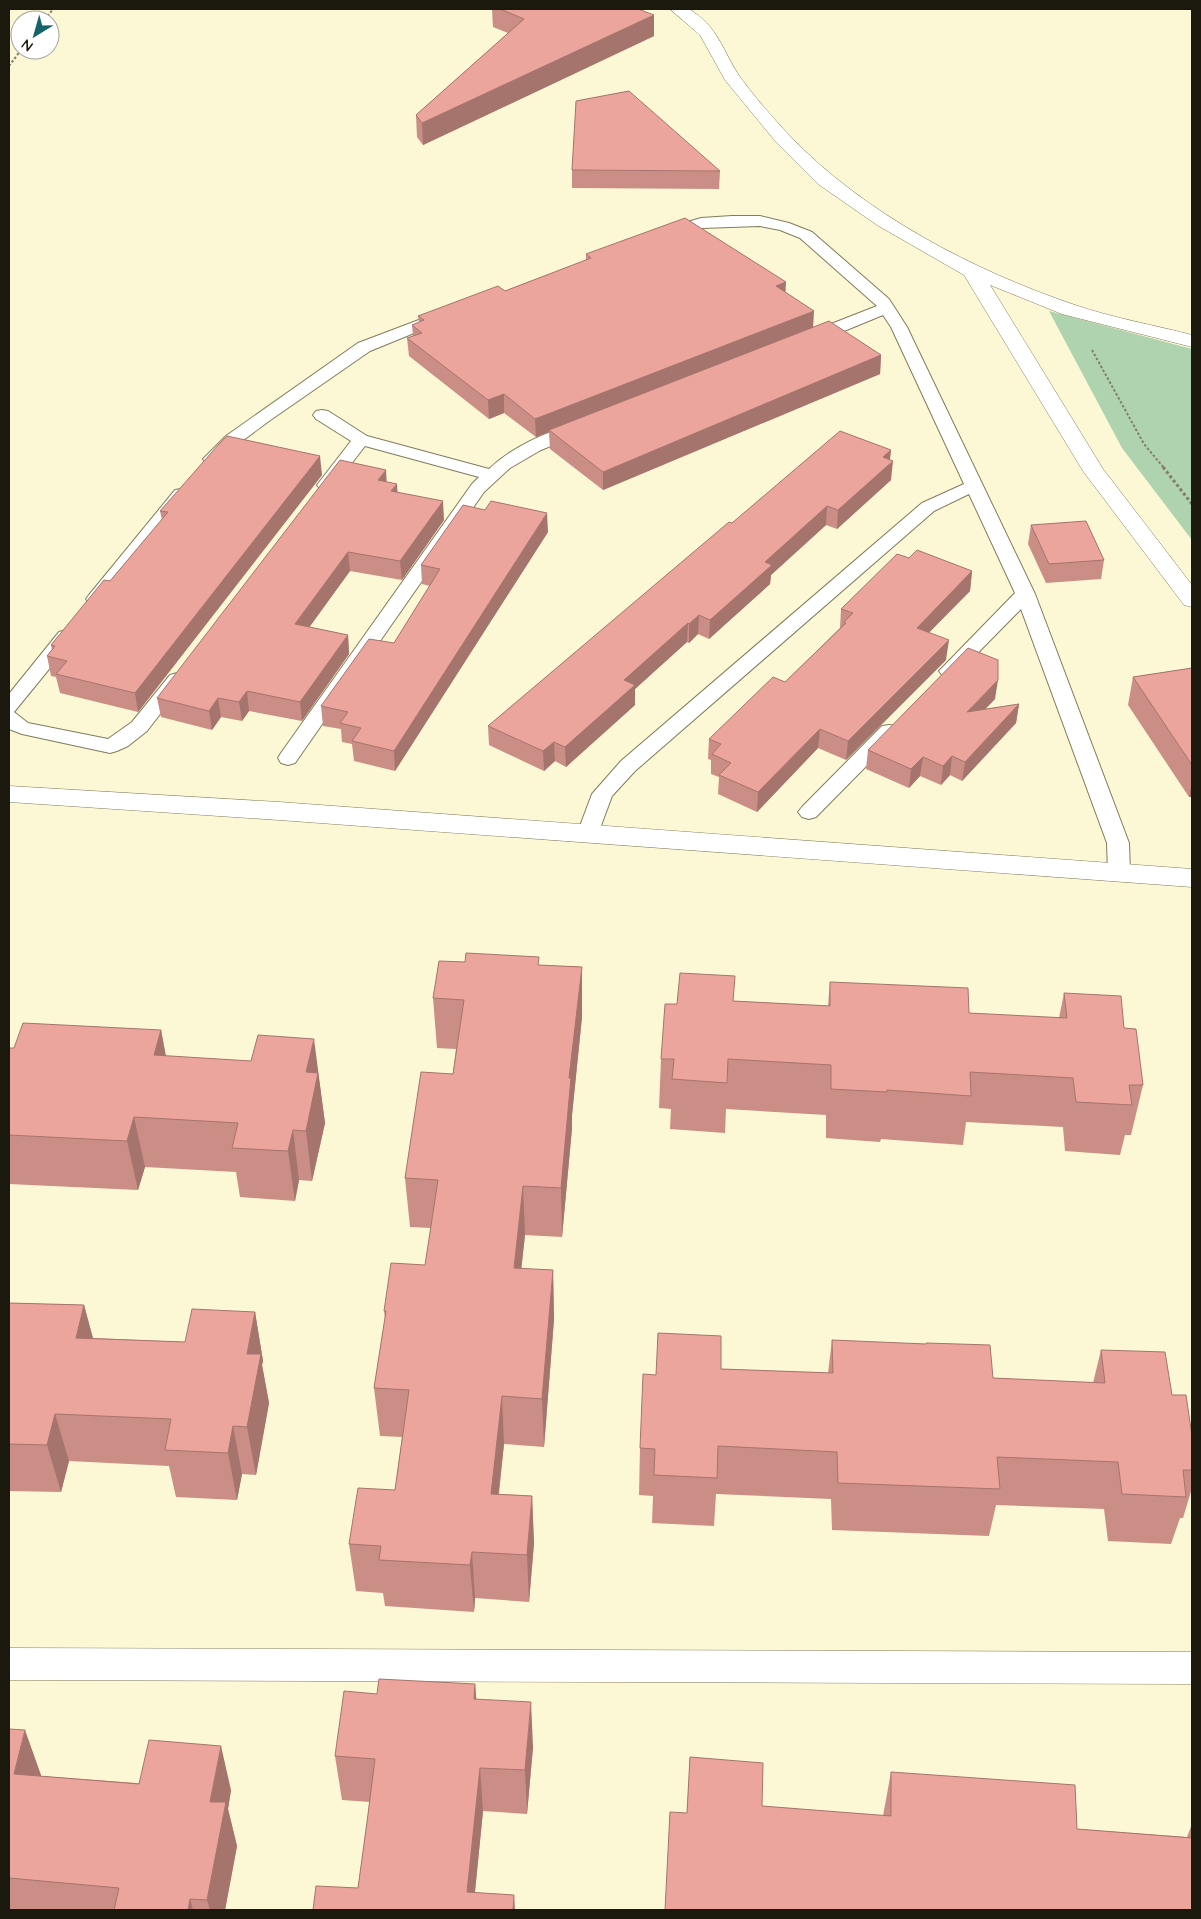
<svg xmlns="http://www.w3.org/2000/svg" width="1201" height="1919" font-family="Quicksand,sans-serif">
  <rect width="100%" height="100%" fill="#fcf7d4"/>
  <polygon fill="#afd3ae" points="1049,311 1192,349 1192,540 1122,448"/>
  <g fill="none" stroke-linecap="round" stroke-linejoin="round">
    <defs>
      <g id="lane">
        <polygon points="732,216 760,216 789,223 812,232 889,299 907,327 1035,594 1129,843 1130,873 1127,878 1119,880 1111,878 1108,873 1107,843 1021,609 956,675 949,677 942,675 939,671 1015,593 969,494 934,511 635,771 612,796 596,839 588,841 580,839 577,834 592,794 621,761 922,503 964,484 891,327 883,315 815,343 803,343 801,339 803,335 877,306 800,238 780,230 760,226 702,228 667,238 661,236 659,233 661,230 701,218"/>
        <polygon points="440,312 446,314 448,317 446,320 370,351 269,421 238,444 218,463 212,464 206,463 203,459 226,436 358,343"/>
        <path d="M322,410l6,1 39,25 122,33c23,-22 58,-38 88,-45l6,1 3,4 -3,4 -42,17 -31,18 -26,24 -189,271 -7,2 -7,-2 -3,-5 3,-5 191,-269 7,-7 -114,-31 -33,43 -6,1 -6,-1 -3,-4 34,-44 -35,-22 -3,-4 3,-4z"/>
        <polygon points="181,489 187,490 190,494 187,498 103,603 96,605 89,603 86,599 89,595 175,490"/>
        <polygon points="66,630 73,632 76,636 14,712 28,723 108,739 132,722 170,675 177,673 184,675 187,679 147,731 128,746 117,751 110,753 22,734 9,729 9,694 59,632"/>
        <polygon points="889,725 896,726 899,731 896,736 816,817 809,819 802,817 798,812 802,807 882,726"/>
      </g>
      <g id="street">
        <path d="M670,9h19c29,18 32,38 49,65 13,19 35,44 51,61 74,78 185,136 286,170 38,13 79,20 117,30v12l-130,-33 -72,-29 113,184 89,116v22l-8,-2 -101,-134 -119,-196 -87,-50 -59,-41 -42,-42 -51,-62 -25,-45z"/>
        <polygon points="9,786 279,802 1192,869 1192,887 279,820 9,802"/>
        <polygon points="9,1648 1192,1652 1192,1684 9,1680"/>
      </g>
    </defs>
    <use href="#lane" stroke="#817c5c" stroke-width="2"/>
    <use href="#street" stroke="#817c5c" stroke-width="1"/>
    <g stroke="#827e68" stroke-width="2" stroke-dasharray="2.5 2" stroke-linecap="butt">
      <polyline points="45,20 53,9"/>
      <polyline points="9,66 21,50"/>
      <polyline points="1092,350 1144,444 1164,468"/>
    </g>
    <polyline stroke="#827e68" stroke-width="3" stroke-dasharray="3 2.5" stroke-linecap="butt" points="1163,467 1192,504"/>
    <use href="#lane" fill="#fff" fill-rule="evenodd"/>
    <use href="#street" fill="#fff" fill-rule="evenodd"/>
  </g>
  <g fill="#cb8e86">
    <polygon points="492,9 638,9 654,36 423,145 417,137 416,115 508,33 493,27"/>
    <polygon points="572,170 720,171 719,189 572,188"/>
    <polygon points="586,254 785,292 813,327 881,355 880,374 603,490 550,449 549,432 536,437 504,413 489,419 409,356 407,338 413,336 412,325 419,322 418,316 505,291 586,260"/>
    <polygon points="891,450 890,460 891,480 837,529 826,525 771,575 770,584 709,639 698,634 689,643 687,642 635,689 635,705 566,767 555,761 544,771 489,745 488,726 732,523"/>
    <polygon points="322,475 138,712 60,693 56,677 51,676 47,656 52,650 51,645 110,581 162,520 160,511"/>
    <polygon points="387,482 397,492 444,520 402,580 350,571 309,627 348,635 349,654 302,721 249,711 242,721 221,717 212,730 161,717 157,698"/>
    <polygon points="1031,525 1104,560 1101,579 1046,583 1028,544"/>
    <polygon points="548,532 395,771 354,761 352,744 342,742 341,729 323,726 321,706 394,643 430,586 422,584 421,565"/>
    <polygon points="909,558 972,571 970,591 929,632 946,660 846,760 818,748 757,812 718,794 719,777 711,774 711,760 708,759 709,739 785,682 840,628 841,609"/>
    <polygon points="1192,668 1192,797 1189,797 1128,705 1133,677"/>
    <polygon points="995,699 985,709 1019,704 1016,723 962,781 950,775 941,785 920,776 909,788 866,769 868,750"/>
    <polygon points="465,962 582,967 582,1017 572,1115 572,1128 562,1237 525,1235 521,1269 553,1270 554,1319 544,1447 504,1444 499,1494 532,1496 534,1543 529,1602 475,1598 474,1612 385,1606 383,1593 356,1591 349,1544 395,1490 402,1437 380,1436 374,1388 385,1318 384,1311 425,1265 431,1228 410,1227 405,1178 453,1074 456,1049 437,1048 433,998"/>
    <polygon points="830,982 969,1013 1059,1018 1064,993 1124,1028 1143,1085 1131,1135 1125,1135 1120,1155 1065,1151 1063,1127 966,1122 963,1145 881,1139 880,1142 826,1138 826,1115 726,1109 725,1133 670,1129 671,1109 659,1108 661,1059 677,1004 733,1001 828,1006"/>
    <polygon points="161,1030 166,1056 318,1073 325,1123 312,1181 299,1180 295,1201 240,1197 236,1172 145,1167 138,1190 9,1184 9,1048 14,1048"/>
    <polygon points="9,1303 84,1305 93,1338 185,1342 255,1312 263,1361 262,1365 269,1403 256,1475 242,1474 237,1500 176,1497 169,1466 69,1461 61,1492 9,1491"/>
    <polygon points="832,1340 993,1378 1093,1383 1101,1350 1172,1395 1192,1436 1192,1488 1183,1518 1180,1518 1171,1544 1108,1541 1104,1509 996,1505 989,1536 832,1530 831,1499 716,1494 714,1526 652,1523 653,1496 639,1495 640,1448 656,1375 721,1369 828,1373"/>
    <polygon points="475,1684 476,1699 533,1747 527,1814 483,1811 475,1893 358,1888 370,1802 342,1800 335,1756 377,1694"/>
    <polygon points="9,1729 41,1775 41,1776 231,1790 228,1809 237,1846 225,1910 9,1910"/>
    <polygon points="690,1757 762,1806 883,1816 891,1772 1077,1829 1187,1837 1192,1824 1192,1910 687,1813"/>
  </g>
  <g fill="#a5746d">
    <polygon points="654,15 654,36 423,145 422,123"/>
    <polygon points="786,282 785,300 776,286"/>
    <polygon points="814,311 813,329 549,430 549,432 536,437 535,419"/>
    <polygon points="881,355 880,374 603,490 603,472"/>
    <polygon points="504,394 504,413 489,419 488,400"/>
    <polygon points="891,450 889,465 893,461 891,480 837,529 838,510 883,457"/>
    <polygon points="320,456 322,475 138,712 135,693"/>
    <polygon points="386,470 387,488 378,480"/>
    <polygon points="397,484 398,503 391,491"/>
    <polygon points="443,501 444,520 402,580 400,561"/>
    <polygon points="827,506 826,525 771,575 770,584 709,639 710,620 765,562"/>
    <polygon points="547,513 548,532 395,771 394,751"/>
    <polygon points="348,552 350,571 298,643 295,624"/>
    <polygon points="972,571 970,591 915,647 917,628"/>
    <polygon points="699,615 698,634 689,643 689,624"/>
    <polygon points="688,623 687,642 635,689 635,705 566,767 565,747 624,680"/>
    <polygon points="348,635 349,654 302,721 300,702"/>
    <polygon points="949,640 946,660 846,760 848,741"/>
    <polygon points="998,680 995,699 964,731 967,712"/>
    <polygon points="247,691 249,711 242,721 239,702"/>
    <polygon points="218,698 221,717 212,730 209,711"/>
    <polygon points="1019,704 1016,723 962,781 965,762"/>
    <polygon points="820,729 818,748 757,812 758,792"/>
    <polygon points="554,742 555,761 544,771 543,751"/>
    <polygon points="952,756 950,775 941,785 943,766"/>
    <polygon points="923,757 920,776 909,788 911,769"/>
    <polygon points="1192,782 1192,797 1189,797"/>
    <polygon points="582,967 582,1017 572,1115 572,1128 562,1237 561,1188 569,1078"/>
    <polygon points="161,1030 170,1080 154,1055"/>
    <polygon points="314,1039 325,1123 312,1181 306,1131 306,1072"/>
    <polygon points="134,1117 145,1167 138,1190 127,1141"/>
    <polygon points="293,1130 299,1180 295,1201 288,1151"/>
    <polygon points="523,1186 525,1235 516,1317 514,1268"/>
    <polygon points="553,1270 554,1319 544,1447 542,1399"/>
    <polygon points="84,1305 97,1354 76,1338"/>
    <polygon points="255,1312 263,1361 262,1365 269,1403 256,1475 247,1427 247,1354"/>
    <polygon points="502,1396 504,1444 493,1541 491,1494"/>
    <polygon points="55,1414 69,1461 61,1492 47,1445"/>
    <polygon points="233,1426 242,1474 237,1500 228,1453"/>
    <polygon points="532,1496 534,1543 529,1602 527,1555"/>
    <polygon points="472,1552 475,1598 474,1612 470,1565"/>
    <polygon points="475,1684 479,1729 474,1699"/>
    <polygon points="531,1702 533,1747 527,1814 525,1770"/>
    <polygon points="25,1730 41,1775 30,1817 14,1774"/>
    <polygon points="221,1746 231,1790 228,1809 237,1846 225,1910 210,1910 207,1900 210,1802"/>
    <polygon points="480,1768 483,1811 473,1910 467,1892"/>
    <polygon points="514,1895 515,1910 513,1910"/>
    <polygon points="190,1899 193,1910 188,1910"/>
  </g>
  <g fill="#eca59c" stroke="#a5746d">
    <polygon points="500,9 638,9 654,15 422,123 416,115 524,19"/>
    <polygon points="629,91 720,171 572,170 576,101"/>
    <polygon points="685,218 786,282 776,286 814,311 535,419 504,394 488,400 407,338 422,333 412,325 424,320 418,316 498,286 505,291 591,258 586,254"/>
    <polygon points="829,321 881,355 603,472 549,430"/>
    <polygon points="840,431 891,450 883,457 893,461 838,510 827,506 765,562 772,565 710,620 699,615 689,624 688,623 624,680 635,685 565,747 554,742 543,751 488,726 729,522 732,523"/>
    <polygon points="227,436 320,456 135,693 56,674 67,661 47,656 55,646 51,645 104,580 110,581 168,512 160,511 219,444"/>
    <polygon points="340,460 386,470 378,480 397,484 391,491 443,501 400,561 348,552 295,624 348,635 300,702 247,691 239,702 218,698 209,711 157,698"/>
    <polygon points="491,501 547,513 394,751 352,741 361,728 340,723 348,712 321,706 369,639 394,643 440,569 421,565 463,505 485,510"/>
    <polygon points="1086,521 1104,560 1049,564 1031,525"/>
    <polygon points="917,550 972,571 917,628 949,640 848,741 820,729 758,792 719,775 731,763 712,754 721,744 709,739 773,677 785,682 846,623 844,622 853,613 841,609 897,554 909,558"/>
    <polygon points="968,648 998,660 998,680 967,712 1019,704 965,762 952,756 943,766 923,757 911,769 868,750"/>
    <polygon points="1192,668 1192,765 1133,677"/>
    <polygon points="466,953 539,957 538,965 582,967 569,1078 571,1078 561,1188 523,1186 514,1268 553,1270 542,1399 502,1396 491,1494 532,1496 527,1555 472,1552 470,1565 379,1560 381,1546 349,1544 358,1488 395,1490 409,1390 374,1388 386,1311 384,1311 391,1263 425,1265 438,1180 405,1178 421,1072 453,1074 464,1000 433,998 439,961 465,962"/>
    <polygon points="680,973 735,976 733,1001 830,1006 830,982 968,988 969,1013 1067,1018 1064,993 1121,996 1124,1028 1136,1029 1143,1085 1129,1085 1132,1105 1076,1102 1073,1078 970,1072 971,1096 887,1090 887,1092 831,1089 831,1065 728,1059 727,1083 672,1079 674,1059 661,1059 665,1004 677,1004"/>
    <polygon points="23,1023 161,1030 154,1055 251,1061 258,1035 314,1039 306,1072 318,1073 306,1131 293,1130 288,1151 232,1148 238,1123 134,1117 127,1141 9,1135 9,1048 14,1048"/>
    <polygon points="9,1303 84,1305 76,1338 185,1342 192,1309 255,1312 247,1354 261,1354 247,1427 233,1426 228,1453 165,1450 171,1419 55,1414 47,1445 9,1444"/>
    <polygon points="658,1333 721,1336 721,1369 833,1373 832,1340 926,1344 926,1343 990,1345 993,1378 1105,1383 1101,1350 1165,1352 1172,1395 1186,1395 1192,1436 1192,1470 1183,1470 1186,1497 1122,1494 1118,1462 997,1457 1000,1489 838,1483 837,1452 718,1446 717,1478 654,1475 655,1449 640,1448 643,1374 656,1375"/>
    <polygon points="379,1679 475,1684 474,1699 531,1702 525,1770 480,1768 467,1892 514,1895 513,1910 313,1910 316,1886 358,1888 367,1822 375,1759 335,1756 344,1691 377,1694"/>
    <polygon points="9,1729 25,1730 14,1774 139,1784 149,1740 221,1746 210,1802 226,1802 207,1900 190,1899 188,1910 114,1910 119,1888 9,1878"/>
    <polygon points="690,1757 763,1763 762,1806 891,1816 891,1772 1075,1785 1077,1829 1192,1838 1192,1910 665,1910 670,1812 687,1813"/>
  </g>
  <rect width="1201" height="1919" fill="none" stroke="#1b190d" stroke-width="20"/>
  <g transform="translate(35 35) rotate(217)"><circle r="24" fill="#ffffff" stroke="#a4a39e"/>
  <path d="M0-4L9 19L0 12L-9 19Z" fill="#15636a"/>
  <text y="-8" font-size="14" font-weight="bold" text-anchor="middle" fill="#1b190d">N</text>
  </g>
</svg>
